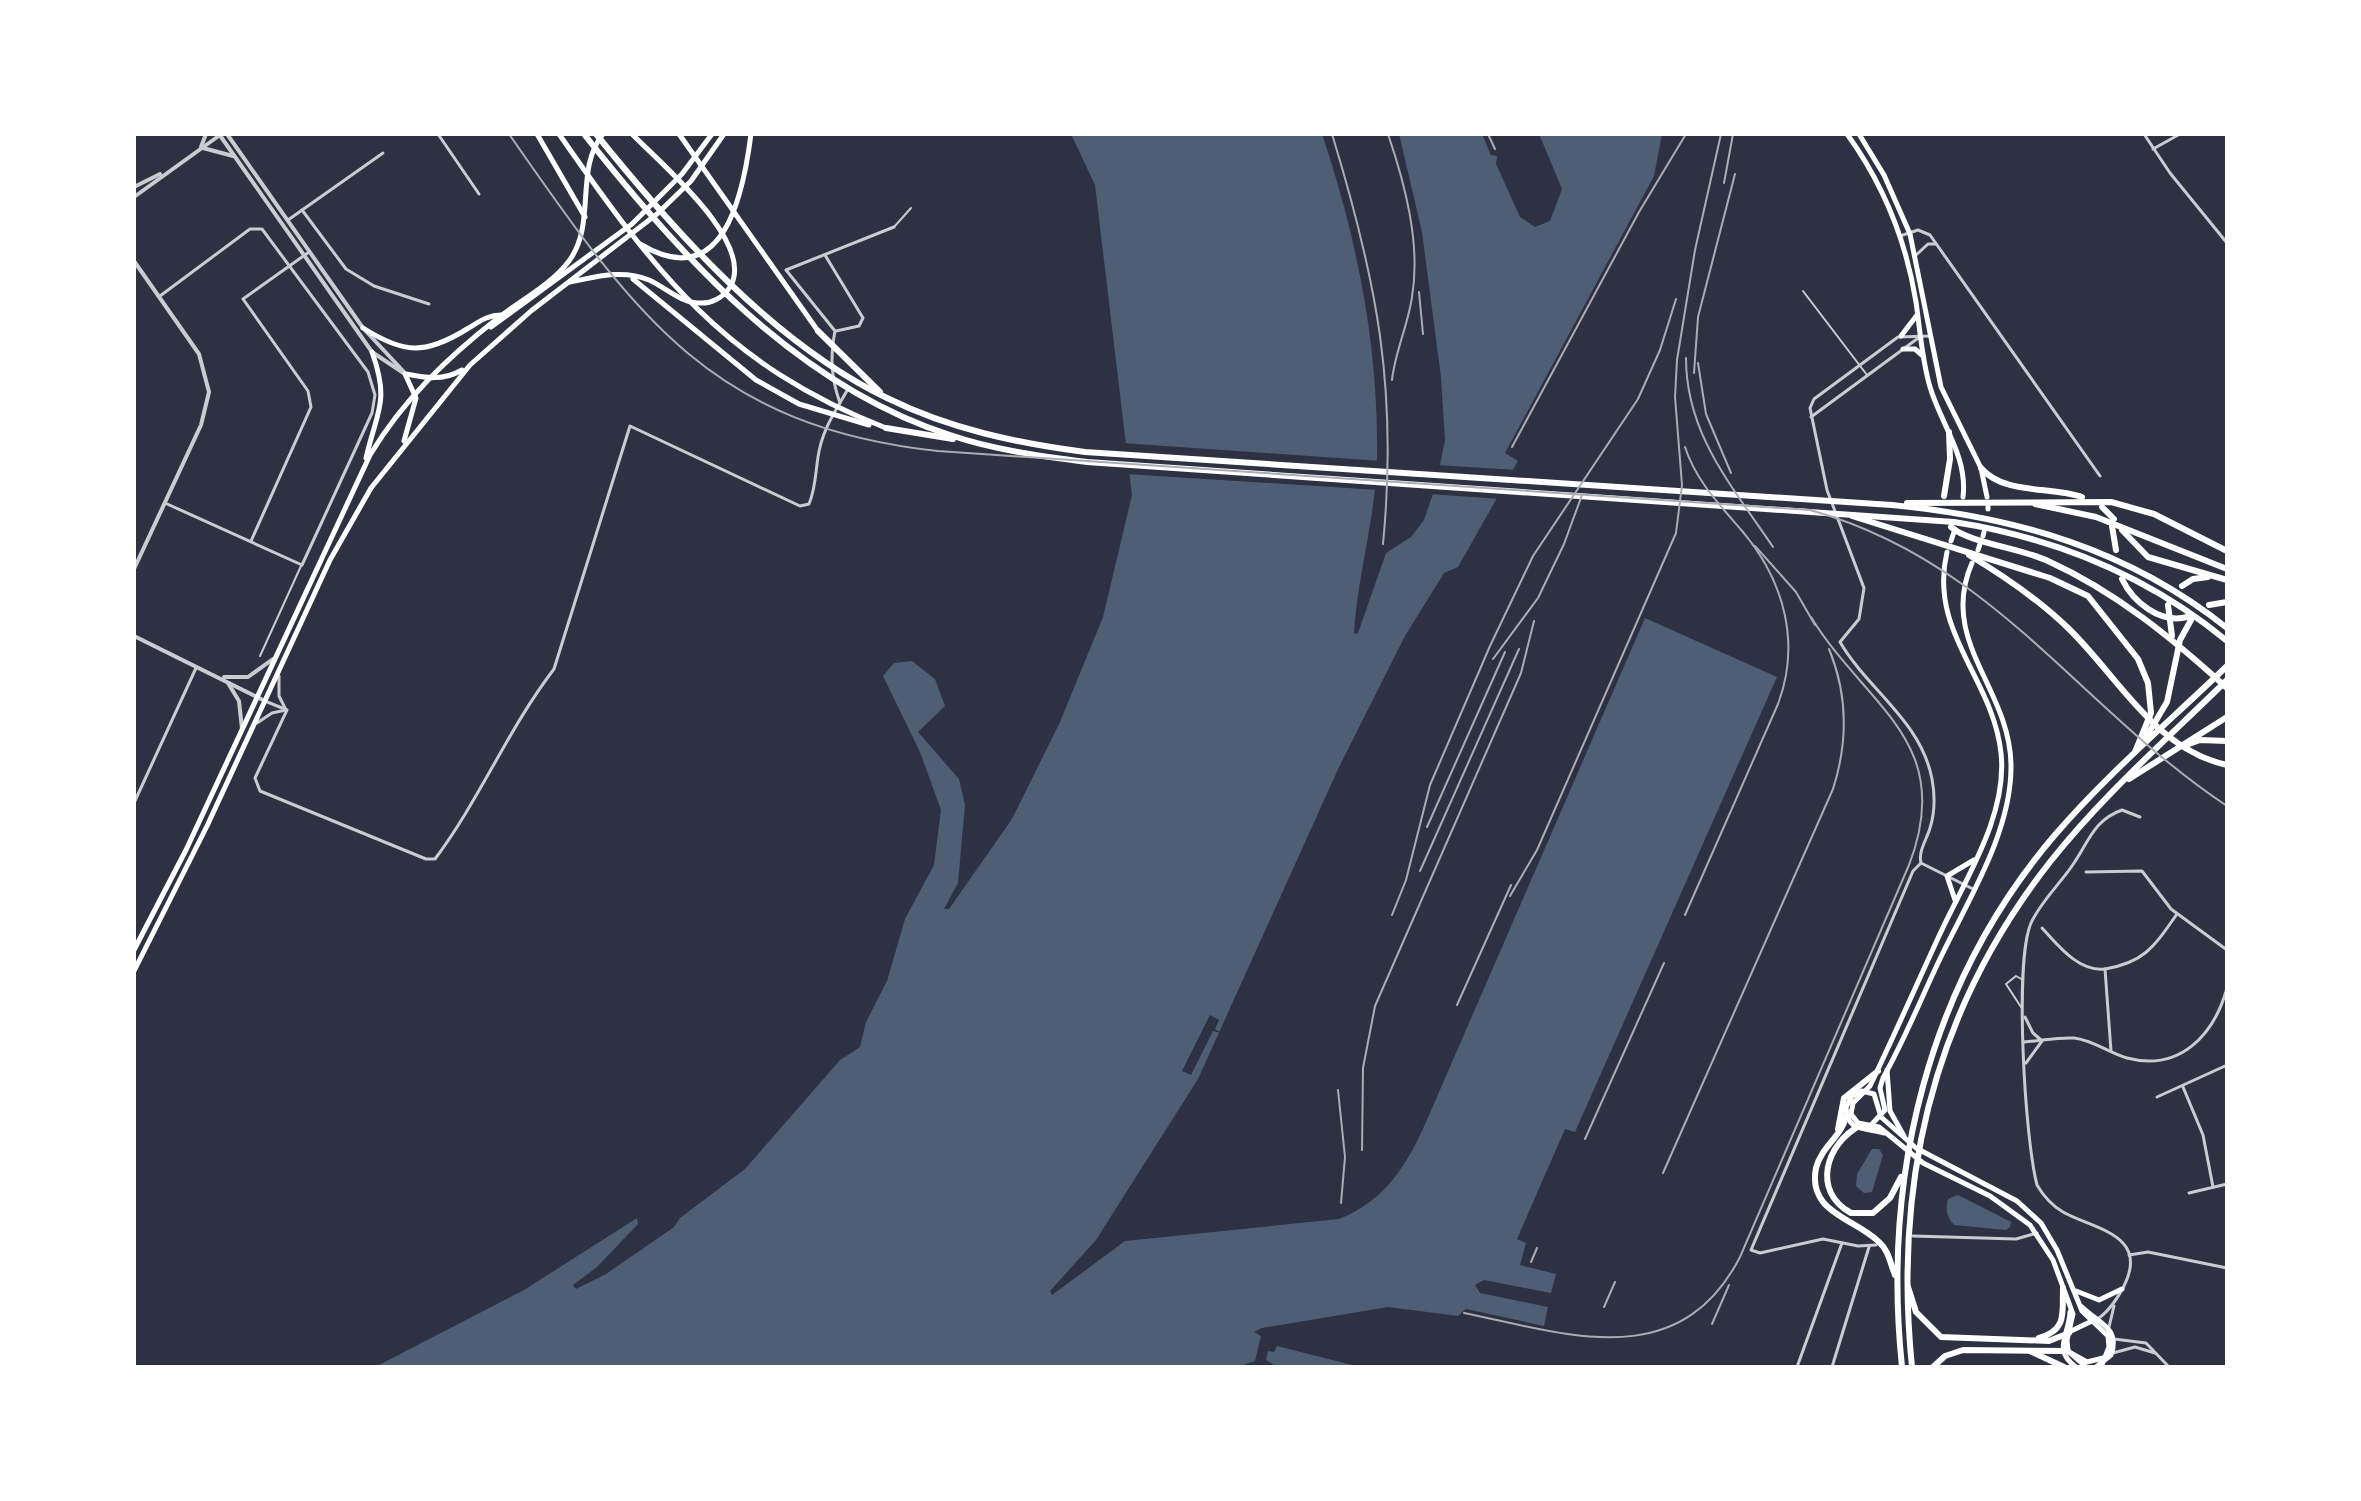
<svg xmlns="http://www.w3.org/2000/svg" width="2361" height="1501" font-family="'Source Sans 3',sans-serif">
  <rect width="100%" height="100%" fill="#2d3142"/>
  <g fill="#4f5d75">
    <path d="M1071,134h251c35,104 57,214 55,324 -1,59 -20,118 -23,176l4,-1 28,-80 25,-16 13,-17 12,-35 9,-45 -4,-63 -19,-145 -23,-98h83l9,21 6,1 -1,8 24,53 15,10 15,-6 12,-32 -23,-55h123l-8,42 -149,277 13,8 -60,106 -14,6 -39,63 -66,131 -141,312 -102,161 -46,51 2,4 73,-54 214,-22c46,-18 68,-54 87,-97l219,-504 132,59 -202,455 -10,-3 -48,110 9,4 -6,22 36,9 -5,19 -67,-13 -9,5 5,8 68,14 -4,19 -78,-17 -8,7 -70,-9 -126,21 -8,4 7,4 -6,25 -18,6h-862l149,-77 113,-72 1,6 -41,43 -24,18 3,4 30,-15 68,-47 6,-9 65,-49 95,-109 20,-13 6,-25 21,-41 18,-62 29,-54 7,-55 -21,-58 -37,-76 11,-13 18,-2 23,18 10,27 -27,26 41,47 6,26 -7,78 -14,26h5l63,-90 48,-97 43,-105 29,-122 -37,-310z"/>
    <polygon points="1872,1149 1879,1149 1883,1155 1872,1192 1864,1193 1856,1186 1857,1174"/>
    <path d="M1958,1195l53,27 -1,5 -4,3 -52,-5c-7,-8 -9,-15 -6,-26z"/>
    <polygon points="1277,1346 1360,1367 1277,1367 1266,1360 1268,1351 1274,1352"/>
  </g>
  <g fill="#2d3142">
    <polygon points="1123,443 1381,461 1379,490 1126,474"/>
    <polygon points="1436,465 1517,470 1501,499 1429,494"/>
    <polygon points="1210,1015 1219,1020 1215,1029 1224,1034 1213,1031 1191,1075 1182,1071"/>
  </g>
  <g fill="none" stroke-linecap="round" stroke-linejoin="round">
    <g stroke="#caccd0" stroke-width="2">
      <polyline points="894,227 911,208"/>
      <polyline points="1803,291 1867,375"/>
      <polyline points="260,656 301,566"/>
      <polyline points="2021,1007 2006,984 2016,976 2023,980"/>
    </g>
    <g stroke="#caccd0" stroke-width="3">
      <polyline points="438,134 479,194"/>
      <polyline points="2144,134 2170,173 2227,243"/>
      <polyline points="2153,149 2180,134"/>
      <polyline points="302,210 346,269 374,286 429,304"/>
      <polyline points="288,220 383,153"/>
      <polyline points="1900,236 1918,230 1930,235 2100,476"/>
      <polyline points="825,255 863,318 859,326 836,331"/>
      <polyline points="1916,255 1928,244 1936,244"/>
      <polyline points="160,296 250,229 262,229 368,372 375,395 372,413 302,565 165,503"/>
      <path d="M840,403c-9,-25 -10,-46 -5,-72l-49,-61 108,-43"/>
      <polyline points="1811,417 1921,336"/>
      <polyline points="251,541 311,407 308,391 243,299 309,252"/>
      <path d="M265,701l22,9 -32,68 5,13 166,68h9c45,-60 73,-130 119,-190l76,-243 170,80 9,-2c8,-19 6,-37 11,-57 5,-21 17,-39 28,-58"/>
      <polyline points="257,723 272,713 286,710 279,696 279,676"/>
      <polyline points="134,803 196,668"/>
      <polyline points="1921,863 1973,889"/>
      <polyline points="2086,872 2142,871 2171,909 2227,950"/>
      <path d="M2042,928c16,17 36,44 63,41"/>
      <polyline points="2025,1017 2033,1033 2041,1040"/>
      <path d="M2024,1042c16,-1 34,-5 50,-4 19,2 35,15 53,20 53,14 87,-23 100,-70"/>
      <path d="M2111,1051l-6,-82c41,-7 50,-24 72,-55"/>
      <polyline points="2026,1063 2042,1041"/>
      <polyline points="2183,1087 2203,1135 2213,1187"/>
      <polyline points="2157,1097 2225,1066 2227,1069"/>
      <polyline points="2189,1193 2227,1184"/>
      <polyline points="1913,1236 2016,1239 2037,1233"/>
      <path d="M1876,1245l-18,1 -35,-7 -63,14 -9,-3 162,-379 8,-8c-3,-12 6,-24 9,-35 5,-16 5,-33 2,-49 -11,-58 -64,-89 -92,-137l19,-23 5,-31 -37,-98 -17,-82 4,-9 84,-62 33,-1"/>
      <polyline points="2129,1255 2148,1252 2227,1268"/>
      <path d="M2096,1320c13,-8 21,-21 28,-34 26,-52 -31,-57 -61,-74 -12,-7 -19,-15 -26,-27 -12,-45 -23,-222 -6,-262 10,-22 30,-40 43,-60 15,-22 20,-43 48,-53l18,7"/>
      <polyline points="2109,1327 2114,1306"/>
      <polyline points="2114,1339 2146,1343 2169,1367"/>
      <polyline points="2113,1353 2135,1347 2155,1353"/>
      <polyline points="1797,1367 1842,1243"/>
      <polyline points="1832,1367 1869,1247"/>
    </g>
    <g stroke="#caccd0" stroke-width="4">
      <polyline points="219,134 372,352 405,374"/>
      <polyline points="227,134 363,328 404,372"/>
      <polyline points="201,147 206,134"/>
      <polyline points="203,148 233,156"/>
      <polyline points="134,187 160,174"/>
      <polyline points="134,197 220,135"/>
      <polyline points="134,261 199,354 209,392 201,425 134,569"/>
      <polyline points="134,636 265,701"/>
      <polyline points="224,677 248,677 273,659"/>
      <polyline points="228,683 239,701 242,729"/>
    </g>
    <g stroke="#fff" stroke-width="5">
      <path d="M1847,134c37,51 59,106 69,168 4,28 6,58 14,85 11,37 38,70 33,110"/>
      <polyline points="1859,134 1884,175 1910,234 1941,387 1981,468 1987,497"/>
      <polyline points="1901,336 1917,315"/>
      <polyline points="1903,349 1915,349 1923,356"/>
      <polyline points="1988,506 1988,509"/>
      <polyline points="1983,536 1984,532"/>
      <polyline points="1951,541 1955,529"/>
      <polyline points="1978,550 1980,544"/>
      <path d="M1947,552c-19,80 46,126 54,201 7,63 -37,128 -62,183 -23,50 -45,100 -69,150l-17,17 -2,11 7,9 21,4 44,36 67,33 40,29 23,35 20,54 -6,26 1,11 18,16"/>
      <polyline points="1955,900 1947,876 1974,860"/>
      <polyline points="1887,1070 1890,1111 1904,1136"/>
      <path d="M1872,1124l13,-14 -5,-22 3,-10c21,-37 37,-77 55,-115 28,-60 74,-130 73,-198 -1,-77 -73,-124 -39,-202"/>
      <path d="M1884,1133c-19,-6 -37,0 -38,-26l6,-11 10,-5 12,3 7,23 35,31 101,53 24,22 16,27 25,61 26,25 1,11 -8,20"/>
      <polyline points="2076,1291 2099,1300 2122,1289"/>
      <path d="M2082,1307c16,16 39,21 29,48l-15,12"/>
      <path d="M2070,1312c-1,23 -18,38 6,55"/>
      <polyline points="2071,1331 2090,1322"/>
      <polyline points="2069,1352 2087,1362 2103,1358"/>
    </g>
    <g stroke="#fff" stroke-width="5">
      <polyline points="537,134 585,217"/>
      <path d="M559,134c96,138 165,231 327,294"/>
      <polyline points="679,134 818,331"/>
      <path d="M640,244c83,50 103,-47 111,-110"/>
      <polyline points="633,279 756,380 799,404 869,425"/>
      <path d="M570,282c26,-5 52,-13 79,-2 16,7 32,23 50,23 12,1 24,-5 31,-16 27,-44 -71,-125 -98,-153"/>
      <polyline points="491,327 632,224 682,174 712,134"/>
      <path d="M363,328c41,26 62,27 104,1 12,-7 20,-14 34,-14"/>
      <path d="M406,374c20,4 37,7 56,-4"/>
      <polyline points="404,441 416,398 405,374"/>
      <path d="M366,458c11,-48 24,-56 6,-106"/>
      <path d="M134,950l52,-100 184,-395c33,-55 78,-98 128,-137 23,-18 54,-34 71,-57 28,-38 5,-91 34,-127"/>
      <polyline points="134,971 207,826 330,560 371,488 470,365 531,311 657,214 691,181 724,134"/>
    </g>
    <g stroke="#fff" stroke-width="6">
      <path d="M584,134c96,122 213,252 366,301 44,15 90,21 137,27l867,60c102,16 193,53 273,119"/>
      <path d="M596,134c78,97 177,209 291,264 63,31 129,45 198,54l807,53c124,12 236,44 335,123"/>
      <polyline points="818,331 880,392"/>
      <polyline points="886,428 953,439"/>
      <path d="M1981,468c23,27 69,18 101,29"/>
      <polyline points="1944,496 1950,459 1949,432"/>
      <polyline points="1907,503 2111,502 2154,514 2227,551"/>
      <polyline points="2035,504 2096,517 2227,569"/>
      <polyline points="2102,507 2114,519"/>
      <polyline points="1852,516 2050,578 2088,596 2138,659 2148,683 2151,713 2135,752"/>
      <polyline points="2112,526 2116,550"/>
      <path d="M1951,527c18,16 70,21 97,34 68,31 124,77 179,127"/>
      <polyline points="2122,530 2148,557 2227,580"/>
      <path d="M1969,555c35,21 69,44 99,73 50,48 86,121 159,137"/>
      <path d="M2122,579c11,23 38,45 65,38"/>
      <polyline points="2182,586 2193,579 2208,577"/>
      <polyline points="2168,605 2172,636"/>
      <polyline points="2209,605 2227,602"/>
      <polyline points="2142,744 2167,702 2180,640 2191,620"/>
      <polyline points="2189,744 2200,740 2227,741"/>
      <polyline points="2129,779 2227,717"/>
      <path d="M1846,1116c-3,19 -25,31 -30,52 -9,45 39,50 63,74 10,9 11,21 16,33"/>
      <path d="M1861,1125c-35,18 -50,66 -10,88h22l17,-15 11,-21"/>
      <polyline points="1838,1129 1844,1098 1878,1071"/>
      <polyline points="1908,1287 1916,1312 1941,1337 2049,1341 2069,1333"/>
      <path d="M2039,1338c29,-8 23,-26 24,-50"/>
      <polyline points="2030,1351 2064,1367"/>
      <path d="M1902,1367c-20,-191 26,-383 152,-531 52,-61 115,-114 173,-170"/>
      <path d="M1912,1367c-19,-186 21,-356 138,-505 52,-66 117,-123 177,-182"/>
      <polyline points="1933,1367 1945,1356 1963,1350 2068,1351"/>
    </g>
    <g stroke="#abadb3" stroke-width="2">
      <path d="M509,134c123,176 198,292 429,317l872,59c184,51 268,197 417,296"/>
      <path d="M1332,134c45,147 66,255 51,410"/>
      <path d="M1388,134c17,50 33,110 24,163 -4,28 -17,55 -20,83"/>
      <polyline points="1488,134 1495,149"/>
      <polyline points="1724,183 1733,134"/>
      <polyline points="1419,292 1423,334"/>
      <path d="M1686,358c0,77 47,129 87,189"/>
      <polyline points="1698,363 1706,414 1731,473"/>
      <polyline points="1694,373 1698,317 1735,174"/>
      <polyline points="1512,447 1639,212 1686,134"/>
      <path d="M1685,447c11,34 35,58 58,85 41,49 58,111 35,172l-93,211"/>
      <polyline points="1755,546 1796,592 1815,625"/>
      <polyline points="1493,659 1538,598 1564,544 1582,495"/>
      <polyline points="1427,827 1505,652"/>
      <polyline points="1420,871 1519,649"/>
      <polyline points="1510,896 1537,850 1676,533 1682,485 1675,397 1677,360 1695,250 1721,134"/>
      <polyline points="1392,915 1406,880 1430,785 1490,646 1533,556 1638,399 1660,350 1676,299"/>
      <polyline points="1457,1005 1511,885"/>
      <polyline points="1338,1090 1345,1157 1341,1203"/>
      <polyline points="1585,1139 1664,963"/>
      <polyline points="1362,1150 1363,1068 1375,1006 1521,673 1534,621"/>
      <path d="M1663,1173l170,-384c15,-47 15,-94 -4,-140"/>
      <polyline points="1531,1262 1537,1248"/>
      <polyline points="1604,1307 1615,1282"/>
      <path d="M1464,1313c103,21 215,62 276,-56l169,-392c48,-124 -44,-159 -98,-248"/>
      <polyline points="1712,1324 1729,1285"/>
    </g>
  </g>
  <rect width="2361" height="1501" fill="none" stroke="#ffffff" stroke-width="272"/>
</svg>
